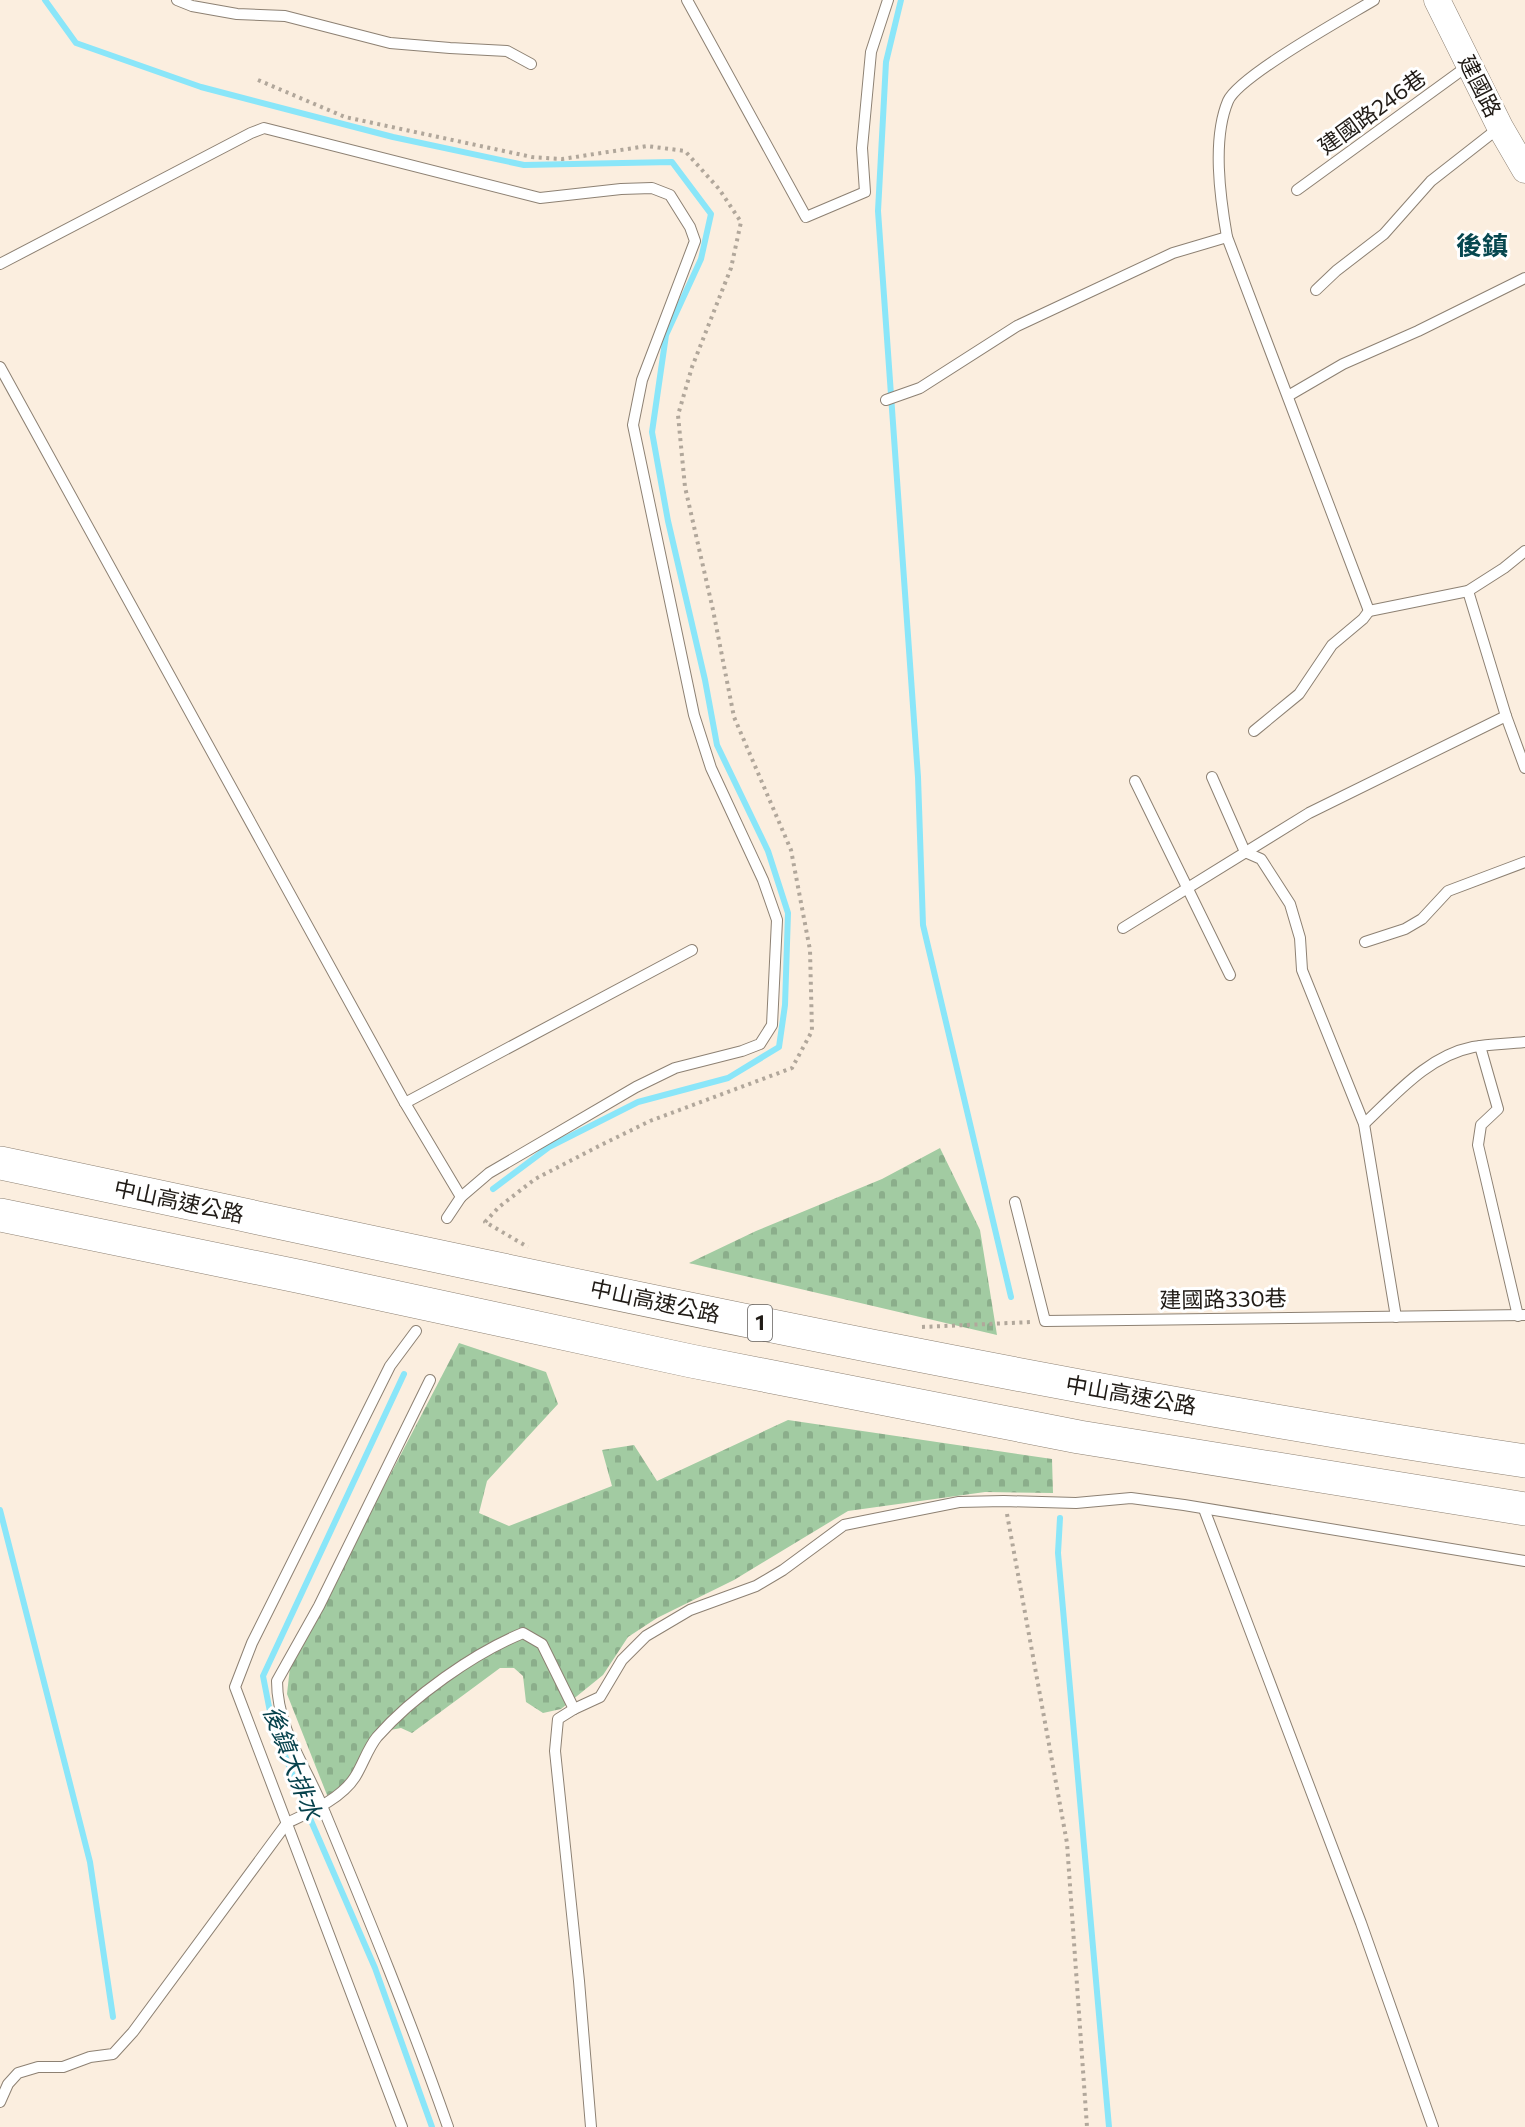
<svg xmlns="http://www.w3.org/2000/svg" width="1525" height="2127" font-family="Commissioner,'Noto Sans TC',sans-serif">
  <defs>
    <pattern id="cemetery-stones" width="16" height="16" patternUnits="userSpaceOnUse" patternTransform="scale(1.5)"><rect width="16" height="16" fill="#a2cba2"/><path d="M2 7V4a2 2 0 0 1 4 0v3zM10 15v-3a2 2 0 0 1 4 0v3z" fill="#8bae8b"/></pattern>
  </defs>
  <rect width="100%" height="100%" fill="#fbeedf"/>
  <g fill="url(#cemetery-stones)">
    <polygon points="940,1148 980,1230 997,1335 689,1263 756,1231 882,1179"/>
    <polygon points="459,1343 546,1372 558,1404 487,1481 479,1513 509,1526 612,1486 602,1450 634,1445 657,1481 788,1420 1052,1459 1053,1493 985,1492 848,1511 734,1580 657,1618 628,1637 603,1675 561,1709 543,1713 526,1702 523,1676 514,1668 500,1668 412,1733 401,1728 385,1731 340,1792 327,1795 287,1694 290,1667"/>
  </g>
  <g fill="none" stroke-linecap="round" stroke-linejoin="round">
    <g stroke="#8ae6f9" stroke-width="6">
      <polyline points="45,0 76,43 201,87 393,137 524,165 672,162 711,214 701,259 666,335 652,432 668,521 705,680 717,745 768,851 788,913 785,1005 779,1047 728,1078 638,1102 549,1147 493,1189"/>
      <polyline points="901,0 886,62 878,211 918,777 923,925 1011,1297"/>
      <polyline points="404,1374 263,1676 272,1722 305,1807 375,1968 432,2127"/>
      <polyline points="0,1510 90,1862 113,2017"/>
      <polyline points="1060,1518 1058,1553 1109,2127"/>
    </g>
    <defs>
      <g id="service">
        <polyline points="177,0 192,6 237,14 285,16 390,43 450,48 507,51 531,64"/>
        <polyline points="687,0 806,217 865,192 862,148 871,52 888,0"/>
        <path d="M1374,0c-28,17 -135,76 -146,101 -16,38 -8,96 -1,136l142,374 99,-20 36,-23 21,-17"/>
        <polyline points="1297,190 1469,65"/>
        <polyline points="0,264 251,133 264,128 540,198 621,189 652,188 670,195 690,227 695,241 642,380 633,425 694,715 711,768 763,880 777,920 772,1025 760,1044 742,1051 675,1068 636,1087 489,1173 461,1197 447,1218"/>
        <polyline points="1316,290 1336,271 1384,234 1431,181 1500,127"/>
        <polyline points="0,367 405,1103 461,1197"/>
        <polyline points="1288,396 1343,364 1418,331 1525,278"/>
        <polyline points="886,400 920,388 1017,326 1173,253 1227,237"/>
        <polyline points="1468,591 1506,716 1525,768"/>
        <polyline points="1254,731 1299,694 1332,645 1363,619 1369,611"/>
        <polyline points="1212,777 1245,852 1261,859 1290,904 1300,938 1302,970 1364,1124 1396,1317"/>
        <polyline points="1135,781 1230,975"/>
        <polyline points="1123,928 1309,813 1506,716"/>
        <polyline points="1365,942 1405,929 1422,919 1448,891 1525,862"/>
        <polyline points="1480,1046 1498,1109 1481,1125 1478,1145 1518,1316"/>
        <polyline points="405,1103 692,950"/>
        <path d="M1364,1124c32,-30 64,-68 109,-77 17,-3 35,-3 52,-5"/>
        <polyline points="1015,1202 1045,1321 1525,1315"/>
        <path d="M430,1380l-111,226 -42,75c0,49 31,88 48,132 43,104 86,208 123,314"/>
        <polyline points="1204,1509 1361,1923 1433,2127"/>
        <path d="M0,2102l8,-18 10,-11 20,-6h25l27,-10 23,-3 20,-22 154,-209c23,-11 54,-24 68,-46 8,-13 13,-29 22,-40 35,-40 97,-84 146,-104l19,11 32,65"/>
        <polyline points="402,2127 235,1687 252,1643 390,1366 416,1331"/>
        <polyline points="591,2127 579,1981 555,1751 558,1719 574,1709 600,1697 622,1660 646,1636 690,1610 756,1586 783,1570 844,1525 959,1502 1004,1501 1076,1503 1131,1498 1184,1505 1525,1561"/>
      </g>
      <polyline id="tertiary" points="1437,0 1500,127 1525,170"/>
      <g id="motorway">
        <path d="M0,1163c507,107 1013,222 1525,298"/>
        <polyline points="0,1215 302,1277 691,1361 1079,1437 1525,1509"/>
      </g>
    </defs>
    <use href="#service" stroke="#8d8173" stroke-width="12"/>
    <use href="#tertiary" stroke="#8d8173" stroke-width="27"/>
    <use href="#motorway" stroke="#8d8173" stroke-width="34"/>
    <g stroke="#b1a79b" stroke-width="4" stroke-dasharray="3 4.5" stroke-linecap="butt">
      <polyline points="258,80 345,117 532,157 562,159 647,146 685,151 719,189 741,222 731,268 692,367 678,415 685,487 713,610 734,717 791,850 810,950 812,1031 792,1068 650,1121 599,1146 535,1179 499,1207 485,1222 528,1247"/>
      <polyline points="922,1327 1032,1322"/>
      <polyline points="1007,1514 1067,1843 1087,2127"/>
    </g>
    <use href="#service" stroke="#fff" stroke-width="10"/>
    <use href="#tertiary" stroke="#fff" stroke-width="26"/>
    <use href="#motorway" stroke="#fff" stroke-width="33"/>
  </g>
  <g text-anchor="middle" stroke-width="6" stroke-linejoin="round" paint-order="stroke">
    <rect fill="#fff" stroke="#635f5c" stroke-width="1.5" x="748" y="1305" width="24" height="36" rx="4.5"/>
    <g font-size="21" font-weight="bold" fill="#201b16">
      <text x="760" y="1330">1</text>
    </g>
    <g font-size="22" fill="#201b16" stroke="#fff">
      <text transform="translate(1480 86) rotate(63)" y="8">建國路</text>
      <text transform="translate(1372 112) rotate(-36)" y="8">建國路246巷</text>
      <text transform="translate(179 1201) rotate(12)" y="8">中山高速公路</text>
      <text transform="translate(1223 1299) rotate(-1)" y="8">建國路330巷</text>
      <text transform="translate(655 1301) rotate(12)" y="8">中山高速公路</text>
      <text transform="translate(1131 1395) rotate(10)" y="8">中山高速公路</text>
    </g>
    <g font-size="24" font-style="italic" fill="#07424c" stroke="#fff">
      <text transform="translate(292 1763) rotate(69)" y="8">後鎮大排水</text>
    </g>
    <g font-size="26" font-weight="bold" fill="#06474f" stroke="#fff">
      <text x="1482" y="255">後鎮</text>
    </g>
  </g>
</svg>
